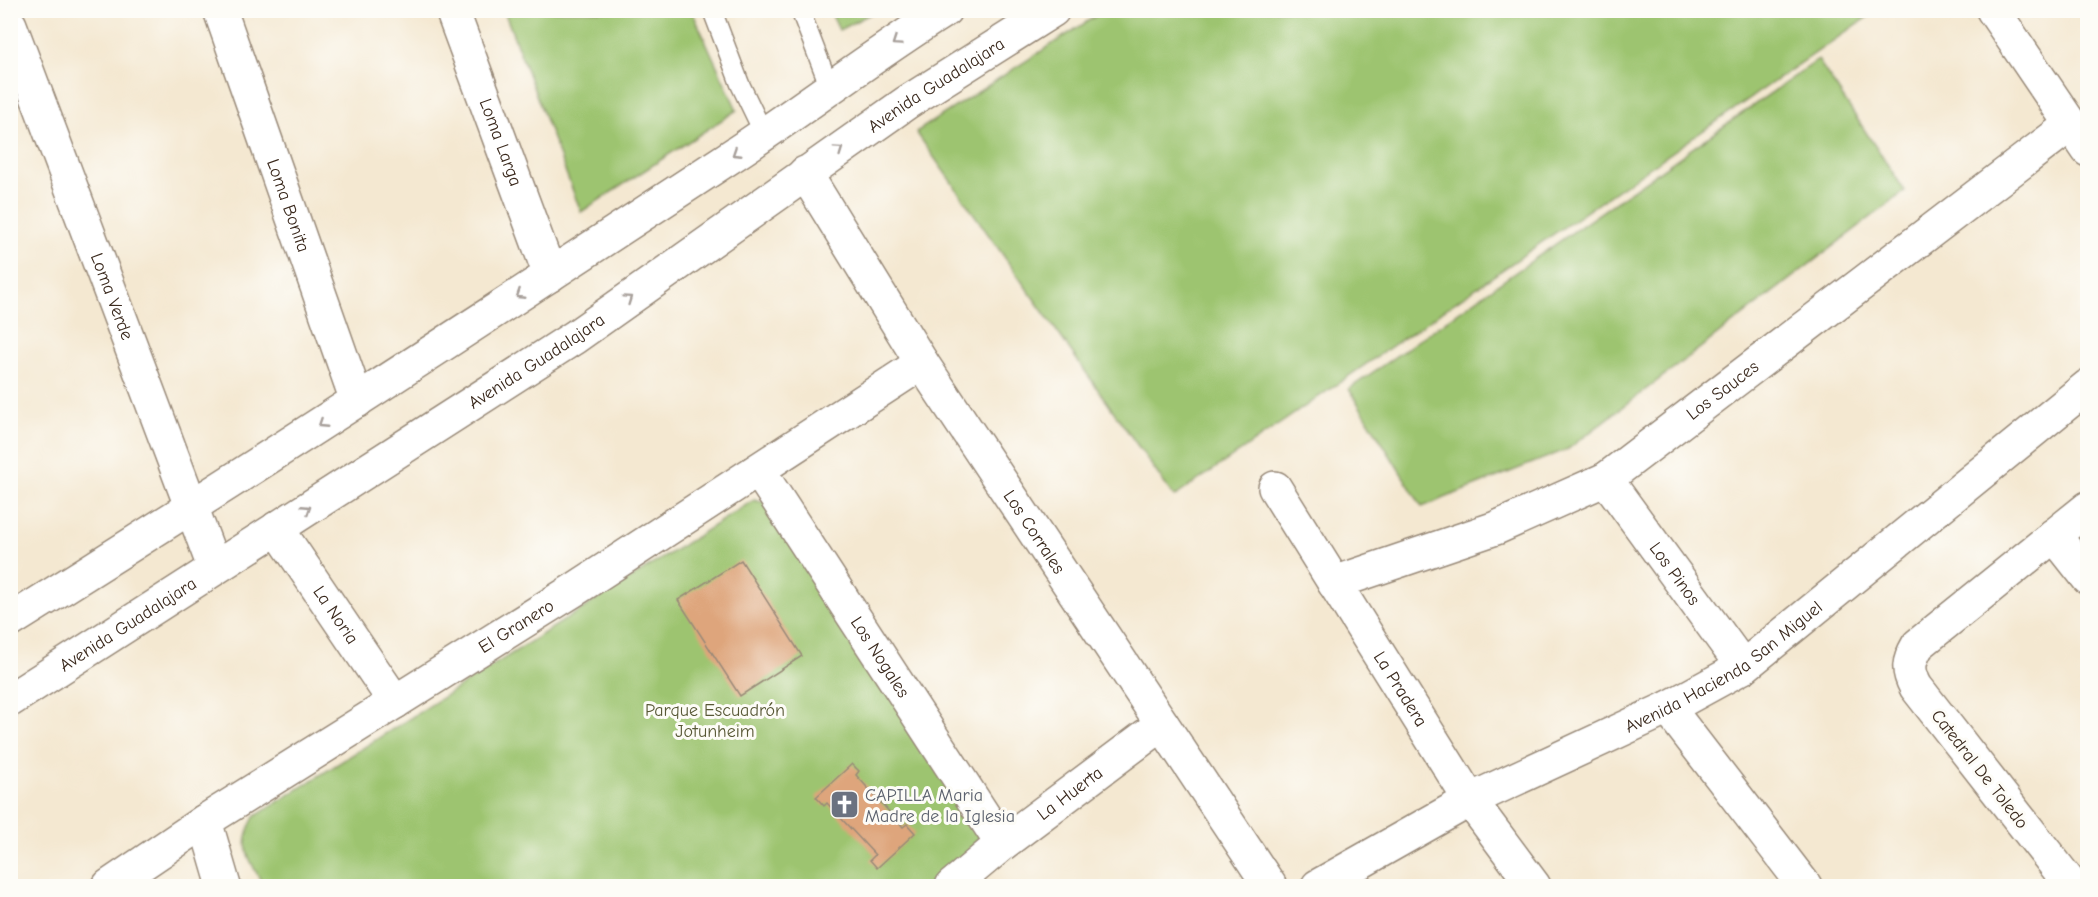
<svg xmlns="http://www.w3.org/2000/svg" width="2098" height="897" font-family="'Comic Neue',sans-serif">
  <rect width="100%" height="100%" fill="#fdfcf7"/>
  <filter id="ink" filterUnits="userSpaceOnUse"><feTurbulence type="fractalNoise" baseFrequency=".0167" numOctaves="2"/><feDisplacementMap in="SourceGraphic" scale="12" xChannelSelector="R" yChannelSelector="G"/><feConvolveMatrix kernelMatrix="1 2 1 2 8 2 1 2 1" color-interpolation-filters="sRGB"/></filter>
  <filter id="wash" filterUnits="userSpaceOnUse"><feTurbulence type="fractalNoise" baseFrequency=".008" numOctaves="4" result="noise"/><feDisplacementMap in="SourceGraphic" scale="24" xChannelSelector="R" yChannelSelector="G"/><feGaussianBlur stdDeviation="1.35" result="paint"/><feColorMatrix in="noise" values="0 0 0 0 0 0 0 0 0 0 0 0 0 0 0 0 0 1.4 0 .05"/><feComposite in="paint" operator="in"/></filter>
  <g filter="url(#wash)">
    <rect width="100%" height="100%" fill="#f4e8d1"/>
    <g fill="#9dc46f" stroke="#6c7746" stroke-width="1.5">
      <polygon points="1105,10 1876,10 1876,11 1174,497 916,132"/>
      <polygon points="504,11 692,11 737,110 581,212"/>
      <polygon points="830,11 876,11 839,30"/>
      <polygon points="1818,60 1905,191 1568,449 1422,507 1349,389"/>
      <path d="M754,500l12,3 216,330 -14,21 -39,32h-665c-15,-27 -26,-39 -10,-69z"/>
    </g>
    <g id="blocks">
      <g fill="#dea57b">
        <polygon points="741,560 802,656 740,696 678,600"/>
        <polygon points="852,764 859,771 856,775 903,827 907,824 915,833 877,868 870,860 875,855 827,803 824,806 816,797"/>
      </g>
    </g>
  </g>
  <g filter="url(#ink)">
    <use href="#blocks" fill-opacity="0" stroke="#988978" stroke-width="1.5"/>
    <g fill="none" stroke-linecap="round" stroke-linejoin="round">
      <defs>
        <g id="lane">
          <polyline points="712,10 740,84 764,134"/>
          <polyline points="800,10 830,88"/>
        </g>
        <g id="street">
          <path id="s1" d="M220,10l137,391"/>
          <path id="s2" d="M452,10l98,265"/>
          <polyline points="1993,10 2088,150"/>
          <path id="s3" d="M10,25l204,542"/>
          <path id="s4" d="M805,173l117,190 348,523"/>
          <path id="s5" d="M759,471l243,373"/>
          <path id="s6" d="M1606,479l137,188"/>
          <path id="s7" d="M1275,488l195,312 64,86"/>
          <path id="s8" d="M277,528l118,174"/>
          <polyline points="2054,535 2088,578"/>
          <path id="s9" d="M1334,583l162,-55 110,-49 464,-354"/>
          <polyline points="1668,708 1805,886"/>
          <polyline points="205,821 224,886"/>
          <path id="s10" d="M109,886l96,-65 372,-233 345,-225"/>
          <path id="s11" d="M952,886l50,-42 160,-120"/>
          <path id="s12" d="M1318,886l152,-86 198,-92 75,-41 345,-281"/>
          <path d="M2072,886l-156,-199c-9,-17 -8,-25 2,-42l170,-137"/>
        </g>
        <g id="secondary">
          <path d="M10,621c242,-151 479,-306 717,-462 74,-48 143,-102 218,-149"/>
          <path id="s13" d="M10,700l565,-363 331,-234 147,-93"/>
        </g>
      </defs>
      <use href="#lane" stroke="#988978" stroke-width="21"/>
      <use href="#street" stroke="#988978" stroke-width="36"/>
      <use href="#secondary" stroke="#988978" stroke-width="36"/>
      <use href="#lane" stroke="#fff" stroke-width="18"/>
      <use href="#street" stroke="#fff" stroke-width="33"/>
      <use href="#secondary" stroke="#fff" stroke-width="33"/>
    </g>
    <defs><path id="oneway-chevron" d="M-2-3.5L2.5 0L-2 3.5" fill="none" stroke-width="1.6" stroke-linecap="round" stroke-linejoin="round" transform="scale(1.5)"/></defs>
    <g stroke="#a79f9a">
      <use href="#oneway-chevron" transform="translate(896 42) rotate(146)"/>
      <use href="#oneway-chevron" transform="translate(839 150) rotate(-35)"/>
      <use href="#oneway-chevron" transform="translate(736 153) rotate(147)"/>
      <use href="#oneway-chevron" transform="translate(520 295) rotate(147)"/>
      <use href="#oneway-chevron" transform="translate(628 299) rotate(-35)"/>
      <use href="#oneway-chevron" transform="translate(322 424) rotate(147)"/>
      <use href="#oneway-chevron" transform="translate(307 509) rotate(-33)"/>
    </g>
  </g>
  <defs>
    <symbol id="church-square" viewBox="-11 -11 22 22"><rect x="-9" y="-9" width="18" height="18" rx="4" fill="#6b7280" stroke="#fdfcf7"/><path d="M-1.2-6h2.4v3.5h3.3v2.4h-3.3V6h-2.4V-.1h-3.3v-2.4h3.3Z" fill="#fff"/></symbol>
  </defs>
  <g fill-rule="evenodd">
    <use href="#church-square" x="828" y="788" width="33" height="33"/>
  </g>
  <g text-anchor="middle" stroke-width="6" stroke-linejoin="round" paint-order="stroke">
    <g font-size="18" fill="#3b2a1e" stroke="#fdfcf7">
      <text dy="6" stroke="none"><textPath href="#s13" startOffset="1112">Avenida Guadalajara</textPath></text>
      <text dy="6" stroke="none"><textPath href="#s2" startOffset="141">Loma Larga</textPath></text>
      <text dy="6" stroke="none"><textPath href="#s1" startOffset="207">Loma Bonita</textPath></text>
      <text dy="6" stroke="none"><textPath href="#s3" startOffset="290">Loma Verde</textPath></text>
      <text dy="6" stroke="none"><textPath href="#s13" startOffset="626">Avenida Guadalajara</textPath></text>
      <text dy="6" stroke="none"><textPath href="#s9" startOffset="438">Los Sauces</textPath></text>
      <text dy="6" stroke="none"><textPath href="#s4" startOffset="426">Los Corrales</textPath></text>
      <text dy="6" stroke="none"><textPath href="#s6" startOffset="117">Los Pinos</textPath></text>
      <text dy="6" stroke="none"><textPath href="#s8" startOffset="105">La Noria</textPath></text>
      <text dy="6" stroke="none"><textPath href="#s13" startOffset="140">Avenida Guadalajara</textPath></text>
      <text dy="6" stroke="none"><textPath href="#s10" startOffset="483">El Granero</textPath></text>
      <text dy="6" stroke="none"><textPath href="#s5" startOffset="222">Los Nogales</textPath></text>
      <text dy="6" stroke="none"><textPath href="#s12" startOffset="462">Avenida Hacienda San Miguel</textPath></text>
      <text dy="6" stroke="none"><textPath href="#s7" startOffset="237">La Pradera</textPath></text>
      <text transform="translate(1980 769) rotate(52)" y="6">Catedral De Toledo</text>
      <text dy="6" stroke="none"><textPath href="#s11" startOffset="150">La Huerta</textPath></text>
    </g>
    <g font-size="18" fill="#585836" stroke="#fdfcf7">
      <text x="715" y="716">Parque Escuadrón<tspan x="715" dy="21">Jotunheim</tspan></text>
    </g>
    <g font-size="18" fill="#5b616d" stroke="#fdfcf7" text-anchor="start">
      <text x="865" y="801">CAPILLA Maria<tspan x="865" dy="21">Madre de la Iglesia</tspan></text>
    </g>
  </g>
  <rect width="2098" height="897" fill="none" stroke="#fdfcf7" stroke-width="36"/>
</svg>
